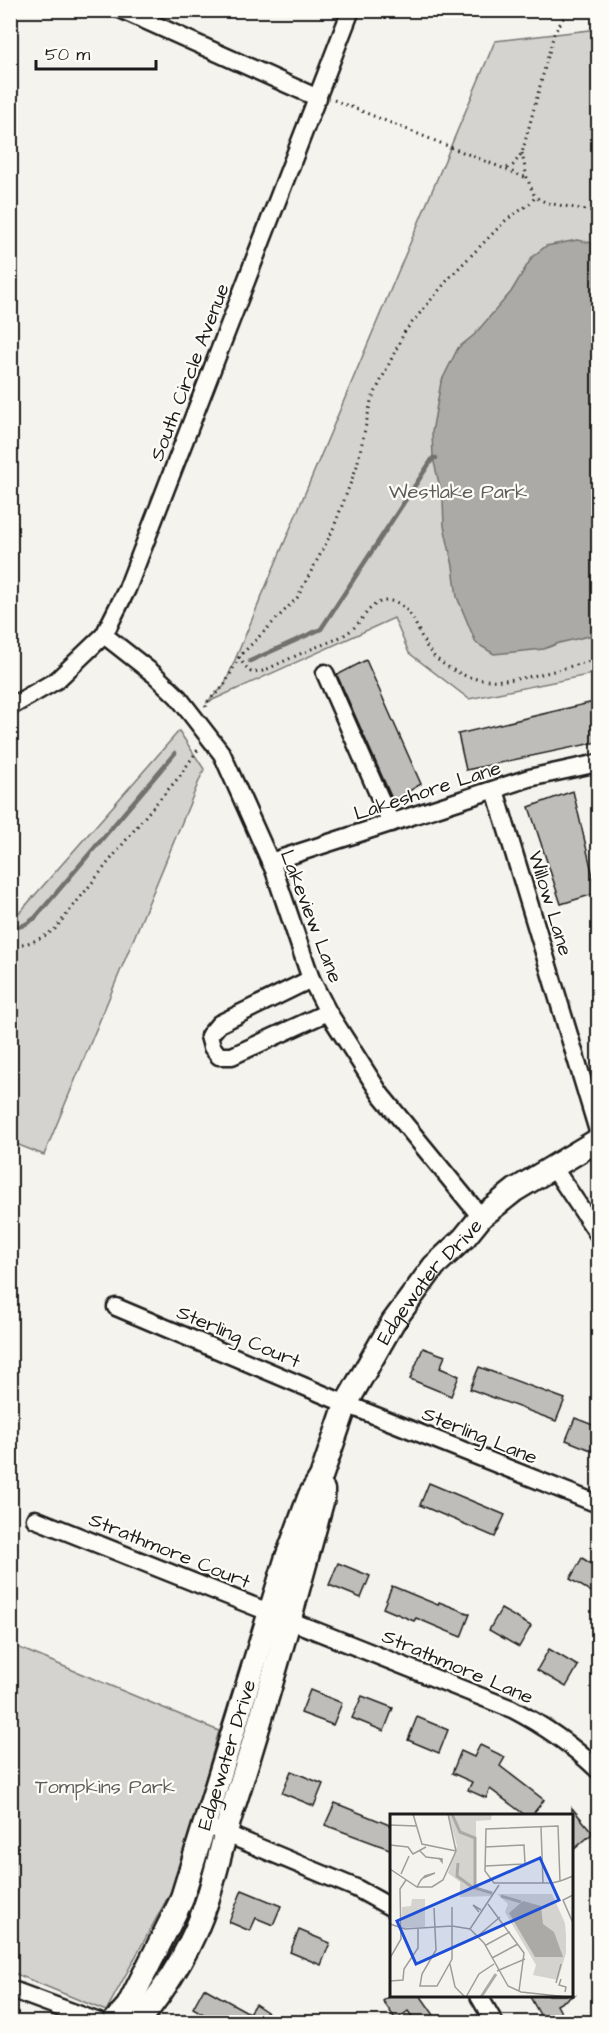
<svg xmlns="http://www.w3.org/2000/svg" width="609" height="2033" font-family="'Architects Daughter',sans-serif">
  <rect width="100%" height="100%" fill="#f4f3ee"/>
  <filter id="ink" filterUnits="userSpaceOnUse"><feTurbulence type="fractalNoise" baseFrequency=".0167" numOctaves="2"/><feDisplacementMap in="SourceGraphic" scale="12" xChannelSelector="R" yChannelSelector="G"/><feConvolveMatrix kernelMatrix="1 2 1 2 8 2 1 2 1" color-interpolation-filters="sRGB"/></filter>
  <g filter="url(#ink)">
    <g fill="#d4d3cf" stroke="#787876" stroke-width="1.5">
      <polygon points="590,30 598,30 598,673 469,699 409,653 394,618 206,703 224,686 495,41"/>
      <polygon points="179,731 204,769 44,1155 11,1142 11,908 20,912"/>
      <polygon points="10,1644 219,1731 176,1882 106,2011 11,1972"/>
    </g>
    <polygon fill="#abaaa6" stroke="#72716f" stroke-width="1.5" points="577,240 598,244 598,634 559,643 544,649 494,654 476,643 457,597 453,566 444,526 443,500 433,458 432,432 438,399 441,382 458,348 474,335 511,292 532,257 546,246"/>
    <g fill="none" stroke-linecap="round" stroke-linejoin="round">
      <g stroke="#72716f" stroke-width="4.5">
        <polyline points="250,661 321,629 433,458 436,458"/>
        <path d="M10,925c10,5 17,-2 25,-7l140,-165"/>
      </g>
    </g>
    <g fill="#bebdba" stroke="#1c1c1c" stroke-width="1.5">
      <polygon points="366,660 421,784 393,801 337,675"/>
      <polygon points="598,701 598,742 466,770 458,734"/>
      <polygon points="573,791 597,893 561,904 529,807"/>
      <polygon points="423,1348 445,1356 440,1368 459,1376 451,1396 410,1379"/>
      <polygon points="479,1367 565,1399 556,1421 470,1389"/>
      <polygon points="575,1418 598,1427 598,1453 566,1440"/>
      <polygon points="429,1483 505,1515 495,1537 420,1505"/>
      <polygon points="582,1558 598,1568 598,1596 570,1579"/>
      <polygon points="338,1563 370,1576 361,1598 329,1585"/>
      <polygon points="392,1586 438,1605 439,1602 470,1614 461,1637 416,1618 414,1621 383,1608"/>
      <polygon points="501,1609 531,1626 519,1647 489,1630"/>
      <polygon points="549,1649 578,1666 566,1687 537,1670"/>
      <polygon points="310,1690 342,1703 333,1725 301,1713"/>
      <polygon points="362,1696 393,1708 384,1731 352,1718"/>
      <polygon points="417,1717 448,1730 439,1753 408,1740"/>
      <polygon points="480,1745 505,1757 500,1766 544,1800 532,1815 525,1815 490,1789 486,1798 468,1790 472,1782 452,1773 461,1751 474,1757"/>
      <polygon points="291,1771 323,1784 314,1806 282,1793"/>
      <polygon points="335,1803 392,1826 392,1850 325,1825"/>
      <polygon points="572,1808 593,1833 572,1851"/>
      <polygon points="242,1890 281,1906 273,1925 256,1918 250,1931 229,1922"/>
      <polygon points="299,1930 330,1943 321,1965 290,1952"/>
      <polygon points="204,1988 249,2013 255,2004 282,2022 217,2022 193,2008"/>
      <polygon points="392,1995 420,1995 434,2015 424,2022 416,2022 408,2011 396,2020 383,2001"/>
      <polygon points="529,1995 574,1995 557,2005 566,2022 544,2022"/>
    </g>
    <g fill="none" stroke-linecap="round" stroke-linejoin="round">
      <defs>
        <g id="street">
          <polyline points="122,10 318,98"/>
          <polyline points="104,635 155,675 178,697 222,754 274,870 311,979 328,1012 381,1095 481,1217"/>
          <polyline points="325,673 391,823"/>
          <polyline points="10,707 57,680 104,635 127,589 351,10"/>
          <polyline points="495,790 598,1131"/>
          <polyline points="270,862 529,778 598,763"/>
          <polyline points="311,979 219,1024 209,1036 212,1047 219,1056 232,1056 328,1012"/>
          <polyline points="553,1167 598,1234"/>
          <polyline points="116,1307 346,1404 598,1504"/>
          <path d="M35,1519l477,190c33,17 60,36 86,61"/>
          <polyline points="217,1830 356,1888 392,1908"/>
          <polyline points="10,1989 99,2022"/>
          <polyline points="479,1996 494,2022"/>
        </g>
        <g id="secondary">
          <path id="s1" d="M114,2022l14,-16 53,-105 105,-341 24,-65 11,-18 25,-73 47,-82 41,-56 30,-28 17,-21 34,-27 83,-50"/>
          <path d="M138,2022c29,-35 55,-77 69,-121 10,-31 16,-62 26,-93 33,-102 62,-206 90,-310v-8"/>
        </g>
      </defs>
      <use href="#street" stroke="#1c1c1c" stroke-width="21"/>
      <use href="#secondary" stroke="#1c1c1c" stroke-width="27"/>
      <g stroke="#1c1c1c" stroke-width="3" stroke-dasharray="1.5 4.5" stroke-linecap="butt">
        <polyline points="334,100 527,178"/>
        <polyline points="522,153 527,178 535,197"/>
        <polyline points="507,168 513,165 522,153 554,34 568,10"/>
        <path d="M239,657l5,8 7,7 12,-1c15,-7 30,-14 46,-21 14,-6 29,-10 41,-19 13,-9 19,-30 37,-30 25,-2 31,36 44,52 9,11 29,22 42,25 38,9 88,-10 125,-19"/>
        <polyline points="206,707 206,703 224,686 239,657 297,598 332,532 357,466 371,401 405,331 451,276 506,220 531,203 535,197 547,203 598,212"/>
        <path d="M10,944c18,2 31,-5 45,-15l92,-115 32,-37 20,-29"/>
      </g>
      <use href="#street" stroke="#fdfcf7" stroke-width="16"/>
      <use href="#secondary" stroke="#fdfcf7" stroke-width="22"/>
    </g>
  </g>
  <g text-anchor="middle" stroke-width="4.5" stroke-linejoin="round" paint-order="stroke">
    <g font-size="20" fill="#1c1c1c" stroke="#fdfcf7">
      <text transform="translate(189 372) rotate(-69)" y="7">South Circle Avenue</text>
      <text transform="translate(427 790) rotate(-18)" y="7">Lakeshore Lane</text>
      <text transform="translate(551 903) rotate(73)" y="7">Willow Lane</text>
      <text transform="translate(312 916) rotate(69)" y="7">Lakeview Lane</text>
      <text dy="7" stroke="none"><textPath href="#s1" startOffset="812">Edgewater Drive</textPath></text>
      <text transform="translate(239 1336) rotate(23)" y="7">Sterling Court</text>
      <text transform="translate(480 1435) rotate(22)" y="7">Sterling Lane</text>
      <text transform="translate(170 1550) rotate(22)" y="7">Strathmore Court</text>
      <text transform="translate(458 1666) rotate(23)" y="7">Strathmore Lane</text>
      <text dy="7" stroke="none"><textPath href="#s1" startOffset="292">Edgewater Drive</textPath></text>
    </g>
    <g font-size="20" fill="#5c5c5b" stroke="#fdfcf7">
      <text x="458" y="498">Westlake Park</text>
      <text x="105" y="1793">Tompkins Park</text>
    </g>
  </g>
  <g transform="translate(390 1814)">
    <rect width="183" height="183" fill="#f4f3ee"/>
    <path d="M58,0h44l-1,6 -15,1v66l18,6 -2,3 -32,1v-15l-12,-9 9,-27zM107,80h55l13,29 1,13v17l-8,27 -25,-5 3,-10 -31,-53 3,-8zM22,85h13v28l-23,1v-21l9,-1z" fill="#d4d3cf"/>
    <path d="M133,87l18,5 2,18 11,8 9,25h-28l-26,-44z" fill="#abaaa6"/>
    <path fill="none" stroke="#abaaa6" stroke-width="3" d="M62,0l8,18 15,6v50l17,5M68,49l-1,13 15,11M111,82l20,6M91,183l15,-23"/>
    <path fill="none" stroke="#9e9d9a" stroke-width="1.5" d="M23,0l9,30 34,7M0,11l26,1M151,13l2,56M0,31l18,2 5,7 13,-7M30,37l6,6 16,2v3l-3,-4M95,52l40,-2 -1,-19 -39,2M0,55l27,18h15l11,-7 13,-29 -8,-37M11,60l8,-18M170,67l-2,-55 -72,3 -1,42 9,12h58l8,-2 3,-1 10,-4M27,73l4,-7 4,-4 10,-3 -12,5M183,81l-10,5 10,23M98,90l36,49 -5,38M44,94l2,42 -14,24 -2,12h17l15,-27v-52M89,98l-6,-7 8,5M0,110l15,5 47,-3 18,3 14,14 24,43 13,6 47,5M80,115l29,-44M89,121l21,-18M96,131l24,-13M0,144l11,-19 -1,-50 6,-9M102,144l26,-14M60,150l5,23 10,10M107,157l28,-12M171,165l-2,6 7,2 -1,5M0,167l13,-1 1,-11 14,-21v-19M166,169l5,-19M76,183l13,-23 15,-10"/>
    <path fill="#1d4ed8" fill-opacity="0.15" stroke="#1d4ed8" stroke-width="3" d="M150,44l19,42 -143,64 -19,-43z"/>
    <rect width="183" height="183" fill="none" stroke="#1c1c1c" stroke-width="3"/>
  </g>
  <rect width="609" height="2033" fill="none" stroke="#fdfcf7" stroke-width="36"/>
  <rect x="18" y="18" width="573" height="1997" fill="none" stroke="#1c1c1c" stroke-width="2" filter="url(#ink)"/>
  <path d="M36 60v9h120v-9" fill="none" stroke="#1c1c1c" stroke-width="3"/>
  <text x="45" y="60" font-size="18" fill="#1c1c1c" stroke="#fdfcf7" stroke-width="4.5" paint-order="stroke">50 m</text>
</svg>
